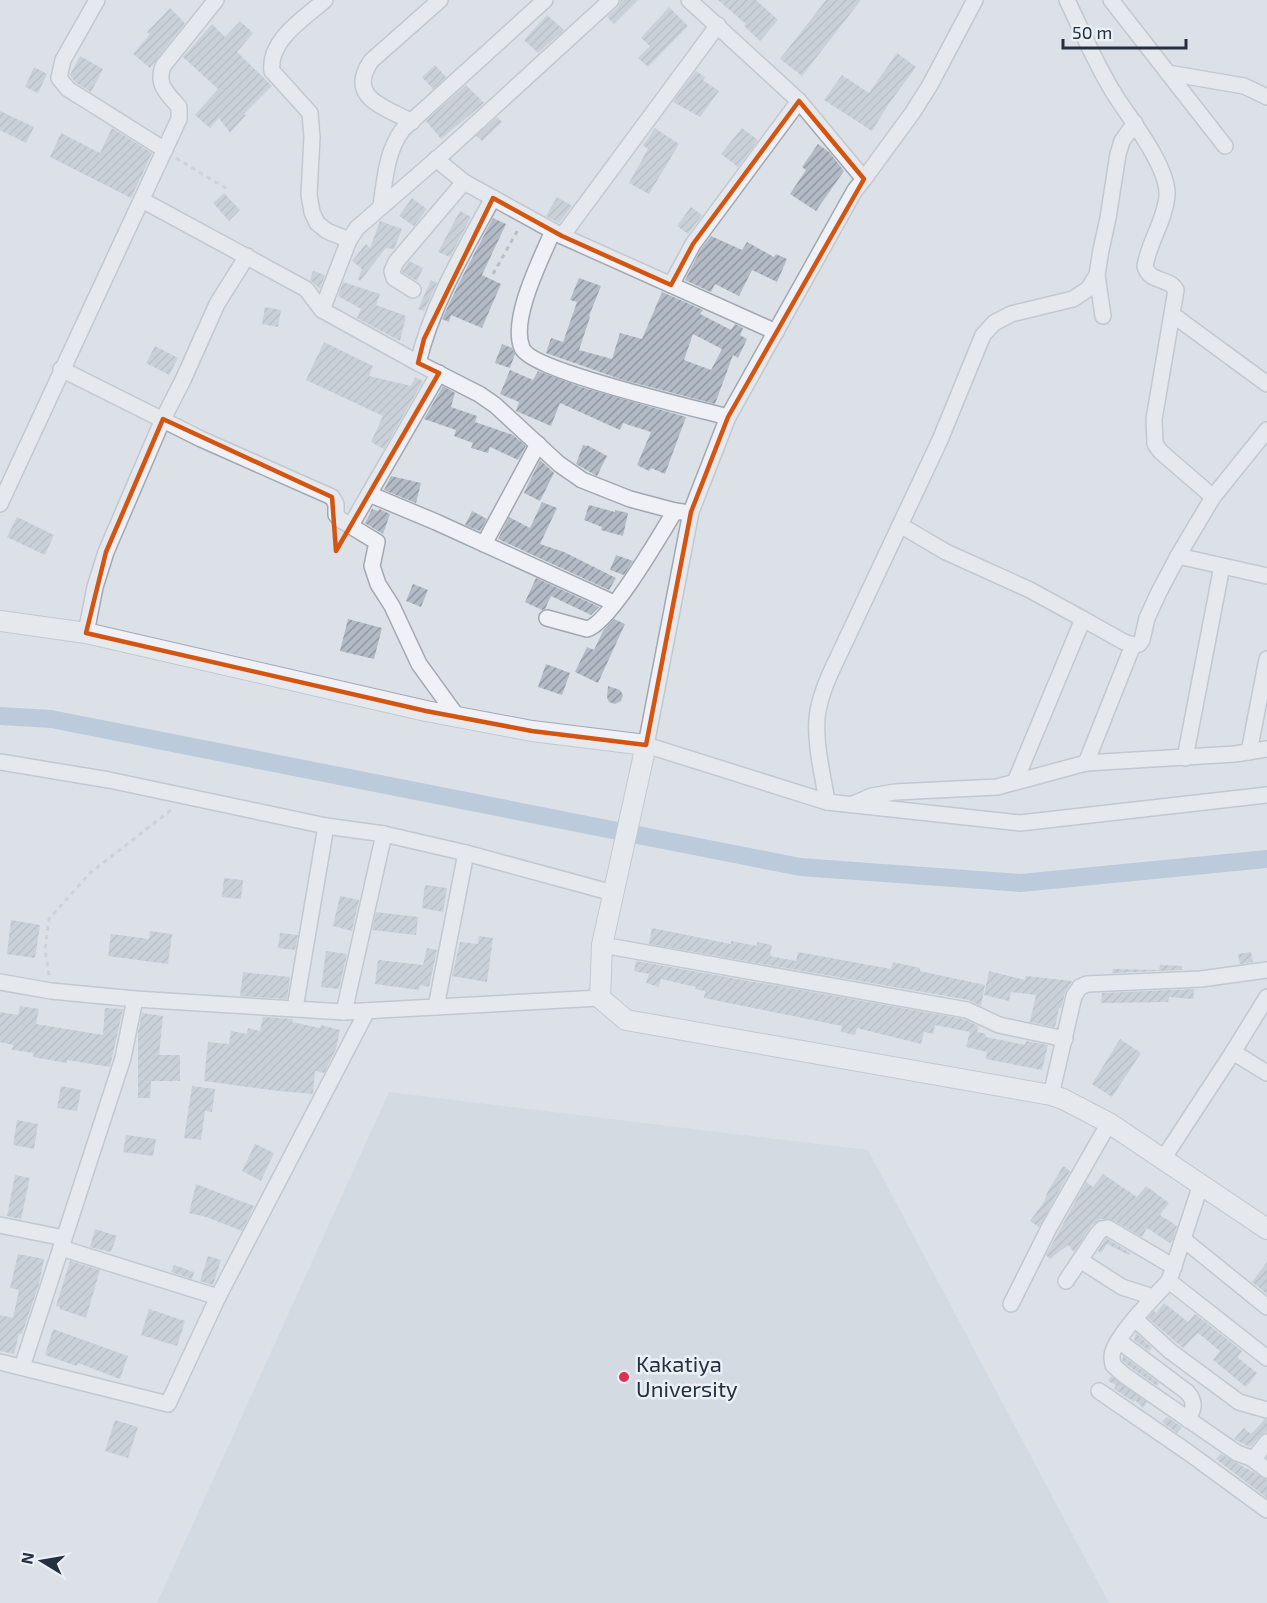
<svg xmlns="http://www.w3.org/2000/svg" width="1267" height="1603" font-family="'Exo 2',sans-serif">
  <defs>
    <pattern id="building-hatch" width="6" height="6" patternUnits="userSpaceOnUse" patternTransform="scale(1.5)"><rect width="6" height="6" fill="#b2bac5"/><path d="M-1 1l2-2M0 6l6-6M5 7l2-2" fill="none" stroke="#9198a1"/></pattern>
  </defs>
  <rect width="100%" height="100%" fill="#dce1e8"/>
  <polygon fill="#c9d0da" points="389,1092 868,1150 1109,1603 157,1603"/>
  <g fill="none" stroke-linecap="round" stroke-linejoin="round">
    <polyline stroke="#92b0cc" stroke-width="18" points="0,716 51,719 800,867 1021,883 1267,859"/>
  </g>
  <g fill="url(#building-hatch)" fill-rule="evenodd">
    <polygon points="621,0 638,0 614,24 607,17 618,7"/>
    <polygon points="718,0 756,0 778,20 760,41 744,26 746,24"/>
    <polygon points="826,0 861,0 802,76 780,59"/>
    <polygon points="669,7 688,26 648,67 638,58 650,46 641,38"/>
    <polygon points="170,8 185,23 150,68 133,54 150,34 147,32"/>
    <polygon points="547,15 564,30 538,53 524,40"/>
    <polygon points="240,21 253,33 237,52 272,86 244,114 246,115 230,133 219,118 210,128 195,115 218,89 183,57 212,24 225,37"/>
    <polygon points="897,53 916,67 888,105 872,131 824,100 842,75 869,93"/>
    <polygon points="80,56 103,69 91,92 75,82 70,75"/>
    <polygon points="435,65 446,77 433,89 422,77"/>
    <polygon points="34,67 47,74 38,93 25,87"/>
    <polygon points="696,71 705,77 703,80 719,91 700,117 673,102"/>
    <polygon points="466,85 484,103 441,139 426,121"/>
    <polygon points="0,111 34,127 26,143 0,130"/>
    <polygon points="497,117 502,122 482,141 476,136"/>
    <polygon points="112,128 152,153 131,198 50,157 61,133 100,153"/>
    <polygon points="655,128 679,144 649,194 629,183 648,149 643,145"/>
    <polygon points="742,128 758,140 738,167 721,154"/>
    <polygon points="818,144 829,152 844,171 816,211 790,194 806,170 802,167"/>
    <polygon points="224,193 240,210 229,221 213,203"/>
    <polygon points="557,197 572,206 559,223 546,216"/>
    <polygon points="412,198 427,209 414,226 399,216"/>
    <polygon points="691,207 702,215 688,234 677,226"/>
    <polygon points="460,211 471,217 450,257 438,252"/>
    <polygon points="493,218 506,224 482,275 501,284 482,328 451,315 449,322 442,319 459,283"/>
    <polygon points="380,221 402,229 394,249 386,248 360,281 358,279 362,269 352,261 366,244 370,248"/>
    <polygon points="711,236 742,250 747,242 774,257 776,254 787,259 777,282 752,270 739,296 715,284 711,292 685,280 701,249"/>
    <polygon points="409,261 423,268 417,281 402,272"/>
    <polygon points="313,271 325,275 320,289 310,280"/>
    <path d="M579,278l22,8 -12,30 1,1 -11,33 33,9 8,-26 22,6 20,-47 41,18 -3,4 31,16 4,-6 8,4 -3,7 7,4 -9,19 -5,-3 -18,49 -95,-25 -74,-26 5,-15 12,4 14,-40 -7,-2zM693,334l29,15 -11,21 -27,-10z"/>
    <polygon points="431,280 437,283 424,311 418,309"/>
    <polygon points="343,282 380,294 376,305 406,316 400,341 357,318 361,309 338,296"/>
    <polygon points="265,307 281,310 278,327 262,324"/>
    <polygon points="324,342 373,366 369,376 411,386 415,377 423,381 384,449 371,442 383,416 306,380"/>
    <polygon points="502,344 512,348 515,354 510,368 495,363"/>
    <polygon points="155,346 178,358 169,375 146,363"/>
    <polygon points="510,370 533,380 538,371 581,387 686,417 665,474 651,468 649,471 637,465 651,432 623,423 620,430 560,403 551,426 516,411 519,402 500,394"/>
    <polygon points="443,386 455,393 451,407 477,416 475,422 513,435 526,446 518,460 490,447 488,453 471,448 473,443 454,436 456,430 424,419"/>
    <polygon points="583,445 587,446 587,445 607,456 597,476 576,464"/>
    <polygon points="540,460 554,473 540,501 524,493"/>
    <polygon points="391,476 421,483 416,503 384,490"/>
    <polygon points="542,502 557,508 540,544 564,552 616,578 609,590 498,539 509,517 530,528"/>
    <polygon points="589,505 615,512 615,510 628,513 623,536 601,530 602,527 584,520"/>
    <polygon points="372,509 378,511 379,509 390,514 383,534 365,523"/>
    <polygon points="472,511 487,519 480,531 465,525"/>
    <polygon points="17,517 54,535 45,555 7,537"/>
    <polygon points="616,555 633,561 624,575 610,570"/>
    <polygon points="536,578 599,607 591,615 551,596 545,609 542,610 525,602"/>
    <polygon points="413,584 428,590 421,607 406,601"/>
    <polygon points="348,619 382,628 374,659 340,651"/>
    <polygon points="614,619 625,624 598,683 575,672 587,647 594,650 603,631"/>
    <polygon points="546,664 570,673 562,695 538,687"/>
    <polygon points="608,686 620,690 623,695 621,701 615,704 609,702 607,697"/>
    <polygon points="224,878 243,880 241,899 222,897"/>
    <polygon points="425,885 447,888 443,912 422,908"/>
    <polygon points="340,896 359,900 352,931 333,926"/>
    <polygon points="376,912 418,917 416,935 372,930"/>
    <polygon points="11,920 40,925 35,958 7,954"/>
    <polygon points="652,928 731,944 731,941 757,946 757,942 772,945 770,956 796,961 798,952 891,969 893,962 920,968 920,971 985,985 981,1006 969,1000 649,944"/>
    <polygon points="150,931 172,934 168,964 108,956 111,934 149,939"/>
    <polygon points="280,933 298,935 295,950 278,948"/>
    <polygon points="479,936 493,938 487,982 452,976 460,942 478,944"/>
    <polygon points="427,948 437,950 429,987 420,985 419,990 375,984 378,960 423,965"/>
    <polygon points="326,951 347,954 339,989 321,987"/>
    <polygon points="1251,952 1253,962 1240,964 1238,954"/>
    <polygon points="636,961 964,1019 978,1026 977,1032 986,1034 986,1037 1025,1045 1026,1041 1048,1045 1042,1070 986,1059 987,1052 966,1047 970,1032 935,1025 933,1034 924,1032 921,1044 857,1028 855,1035 841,1032 842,1026 704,998 705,991 695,989 696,987 661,979 659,987 646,983 649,974 634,971"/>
    <polygon points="1160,965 1182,966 1182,970 1112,973 1113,969 1159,970"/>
    <polygon points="989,971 1025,980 1026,976 1072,981 1065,993 1061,1008 1059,1008 1055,1027 1030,1022 1036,995 1011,992 1009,1001 984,995"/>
    <polygon points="243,972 290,977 287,999 240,996"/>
    <polygon points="1194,989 1193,999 1169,997 1168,1002 1101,1003 1102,993"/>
    <polygon points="20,1006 39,1009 36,1024 103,1035 105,1008 123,1009 110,1067 67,1060 67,1063 33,1057 34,1053 12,1050 13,1045 0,1042 0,1012 18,1015"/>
    <polygon points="142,1013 163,1016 159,1055 180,1055 180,1081 151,1081 150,1098 138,1098 138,1032"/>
    <polygon points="263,1017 293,1019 292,1022 320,1028 321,1025 340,1030 336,1049 324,1073 315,1071 313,1094 279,1091 204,1081 208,1042 229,1044 231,1031 247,1034 248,1028 260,1031"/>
    <polygon points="1120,1039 1141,1053 1112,1097 1092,1084"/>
    <polygon points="61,1086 81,1090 77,1111 57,1108"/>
    <polygon points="192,1086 215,1089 212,1112 205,1111 201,1140 184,1138"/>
    <polygon points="17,1120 38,1124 34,1149 13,1145"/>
    <polygon points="126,1135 156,1139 153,1156 123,1152"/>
    <polygon points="255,1144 274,1153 261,1181 242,1171"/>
    <polygon points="1063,1166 1070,1171 1039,1227 1030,1221 1044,1202 1047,1193"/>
    <polygon points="1103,1174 1137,1197 1146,1186 1169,1203 1160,1215 1177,1226 1173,1239 1170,1243 1147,1228 1142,1237 1113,1220 1100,1219 1091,1226 1074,1252 1068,1245 1050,1259 1046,1255 1086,1182 1093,1187"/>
    <polygon points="15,1175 30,1178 21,1219 7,1216"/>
    <polygon points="196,1184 254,1206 242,1231 206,1217 189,1213"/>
    <polygon points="95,1229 117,1236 111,1252 90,1247"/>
    <polygon points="1106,1238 1130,1253 1129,1255 1107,1244 1101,1253 1098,1251"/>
    <polygon points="18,1254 44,1259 39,1284 22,1334 19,1334 14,1354 0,1351 0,1315 13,1318 19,1290 10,1288"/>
    <polygon points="208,1256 221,1260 213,1285 200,1281"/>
    <polygon points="70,1261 100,1270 86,1318 60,1309 60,1307 56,1306"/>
    <polygon points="1267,1262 1267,1294 1252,1282"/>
    <polygon points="174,1265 194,1272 192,1279 171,1272"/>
    <polygon points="1164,1303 1188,1322 1195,1314 1242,1351 1237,1357 1257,1373 1246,1387 1213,1360 1220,1351 1198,1333 1183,1348 1148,1318 1154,1311 1156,1313"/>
    <polygon points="149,1309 185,1321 177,1346 141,1335"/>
    <polygon points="53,1329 128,1356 120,1379 78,1363 77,1366 45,1355"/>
    <polygon points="1136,1333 1152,1348 1149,1351 1134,1340"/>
    <polygon points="1123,1356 1159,1383 1157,1386 1130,1367 1122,1360"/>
    <polygon points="1111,1376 1147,1402 1143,1408 1135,1400 1134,1402 1114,1389 1116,1385 1108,1381"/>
    <polygon points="1167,1417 1182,1427 1177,1433 1162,1422"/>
    <polygon points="1265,1419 1267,1419 1267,1432 1260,1436 1250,1447 1234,1439 1244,1428 1251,1434"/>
    <polygon points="115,1420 138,1427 128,1458 105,1451"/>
    <polygon points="1221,1454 1267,1480 1267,1498 1216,1459"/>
  </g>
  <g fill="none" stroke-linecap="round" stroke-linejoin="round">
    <defs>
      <g id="minor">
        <polyline points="97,0 63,60 59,78 68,89 165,150"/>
        <path d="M325,0c-20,18 -57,40 -53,71l38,42 2,24 -3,58 3,17 5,11 10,8 22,9"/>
        <polyline points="689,0 799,101 864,179 855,190 728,417 691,512 646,745 827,802 1020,823 1267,795"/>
        <path d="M1067,0c15,31 29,65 48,95 15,24 54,72 52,101 -2,24 -18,46 -22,70 4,17 24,11 31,24l-22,129 1,25 6,8 52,45"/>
        <polyline points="1111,0 1225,146"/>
        <polyline points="1168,73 1244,86 1267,97"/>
        <path d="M412,122c-27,-15 -66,-24 -41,-61l69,-61"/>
        <polyline points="436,159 464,182 562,236 776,332"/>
        <polyline points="864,179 913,112 930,85 975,0"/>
        <polyline points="142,200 306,289 322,310 418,363 479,394 495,405 559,464 582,480 630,499 675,511"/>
        <path d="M381,206c4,-27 5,-54 22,-77l142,-129"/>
        <path d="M553,231c-12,28 -43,88 -31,117 10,23 176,61 206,69"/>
        <polyline points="562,236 718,25"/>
        <polyline points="671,285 693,244 799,101"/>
        <polyline points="413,290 394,278 392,271 396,262 464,182"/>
        <polyline points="322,310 349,240 357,228 447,150 611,0"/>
        <polyline points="1173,315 1267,384"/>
        <polyline points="1103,316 1097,275 1101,250 1108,218 1118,154 1122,141 1135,123"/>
        <path d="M418,363c14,-59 46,-112 75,-165"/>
        <polyline points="61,369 201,439 332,497 336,504 336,515 341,520 377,542 372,566 378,584 392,606 419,664 456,715"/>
        <polyline points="369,494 436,522 614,603"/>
        <path d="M0,504l179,-385v-12c-12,-14 -23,-22 -16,-41l53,-66"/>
        <polyline points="351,525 439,373"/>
        <polyline points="900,525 946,552 1030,590 1083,619"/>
        <polyline points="484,544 538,444"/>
        <polyline points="1178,556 1267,576"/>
        <path d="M547,618l40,11c22,-5 74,-95 88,-118l8,1"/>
        <polyline points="86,633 95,587 106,552 163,419 183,380 217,304 247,256"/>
        <polyline points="1249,752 1267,659"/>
        <polyline points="1185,758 1222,566"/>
        <polyline points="0,762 109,780 326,826"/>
        <polyline points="1086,763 1133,645"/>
        <polyline points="1015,782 1083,619 1124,642 1133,645 1139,644 1142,640 1147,618 1159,592 1178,556 1213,497 1267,430"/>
        <path d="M827,802c-4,-27 -12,-56 -10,-83 1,-16 7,-31 13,-45l110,-234 43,-105 11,-12 17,-9 62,-15 15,-10 9,-14"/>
        <polyline points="853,804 872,796 895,792 997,787 1086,763 1235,754 1267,749"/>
        <polyline points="602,945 967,1010 999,1025 1065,1039"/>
        <polyline points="0,982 51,991 135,999 344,1012 600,998"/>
        <polyline points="436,1007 466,853"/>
        <polyline points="295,1008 326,826 384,834 466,853 613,893"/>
        <polyline points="344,1012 384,834"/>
        <polyline points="1233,1052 1267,1073"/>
        <polyline points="1051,1095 1074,996 1080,987 1087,984 1201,979 1267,970"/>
        <polyline points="1163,1159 1233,1052 1267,997"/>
        <polyline points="1201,1184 1169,1281 1267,1358"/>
        <polyline points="0,1225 64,1238"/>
        <polyline points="1183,1239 1267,1307"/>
        <polyline points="61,1248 218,1297"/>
        <polyline points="1080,1260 1122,1287 1153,1297"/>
        <polyline points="1066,1281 1098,1233 1102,1229 1108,1228 1174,1267"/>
        <path d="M1169,1281c-15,16 -49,50 -56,70 -2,5 -1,9 0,14l11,10 113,78 14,5 5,-2 11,-14"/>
        <polyline points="1011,1304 1050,1226 1109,1123"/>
        <polyline points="1135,1319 1170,1351 1239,1402 1267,1410"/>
        <path d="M1119,1341l68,51c9,10 7,16 1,28"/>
        <polyline points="0,1362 168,1404 218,1297 367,1011"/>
        <polyline points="22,1367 123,1058 135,999"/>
        <polyline points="1099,1391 1189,1453 1267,1510"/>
        <polyline points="1251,1458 1267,1470"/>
      </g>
      <polyline id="tertiary" points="0,621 86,633 426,711 532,731 646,745 602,945 600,998 626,1020 1051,1095 1063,1099 1109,1123 1267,1229"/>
    </defs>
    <use href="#minor" stroke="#a1a8b2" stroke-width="18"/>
    <use href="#tertiary" stroke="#a1a8b2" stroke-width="22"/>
    <g stroke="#babfc6" stroke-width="3" stroke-dasharray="4.5 4.5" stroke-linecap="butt">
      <polyline points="176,158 227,189"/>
      <polyline points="493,274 519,228"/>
      <polyline points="49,975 45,949 49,919 90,873 171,810"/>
    </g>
    <use href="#minor" stroke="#eff1f6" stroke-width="15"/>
    <use href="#tertiary" stroke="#eff1f6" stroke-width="20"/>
  </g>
  <path d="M0 0H1267V1603H0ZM799,101l65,78 -136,238 -37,95 -45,233 -114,-14 -106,-20 -340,-78 20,-81 57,-133 169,78 4,54 103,-178 -21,-10 6,-24 69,-141 69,38 109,49 22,-41z" fill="#dce1e8" fill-opacity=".55" fill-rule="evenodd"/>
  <path fill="none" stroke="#d45511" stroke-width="4.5" stroke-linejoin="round" d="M799,101l65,78 -136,238 -37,95 -45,233 -114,-14 -106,-20 -340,-78 20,-81 57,-133 169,78 4,54 103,-178 -21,-10 6,-24 69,-141 69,38 109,49 22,-41z"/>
  <circle fill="#dc3150" stroke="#ebf0f5" stroke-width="2" cx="624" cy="1377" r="6"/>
  <g text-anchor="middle" stroke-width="5" stroke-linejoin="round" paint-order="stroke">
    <g font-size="22" fill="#242f3f" stroke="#ebf0f5" text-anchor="start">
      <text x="636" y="1372">Kakatiya<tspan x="636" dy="25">University</tspan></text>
    </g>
  </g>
  <g transform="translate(42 1561) rotate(281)" stroke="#ebf0f5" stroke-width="4.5" paint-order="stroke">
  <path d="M0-4.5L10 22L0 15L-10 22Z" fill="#242f3f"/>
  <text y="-9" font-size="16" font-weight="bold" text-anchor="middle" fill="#242f3f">N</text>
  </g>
  <path d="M1063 39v9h123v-9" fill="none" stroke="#242f3f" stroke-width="3"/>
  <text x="1072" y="39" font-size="18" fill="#242f3f" stroke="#ebf0f5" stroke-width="4.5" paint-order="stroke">50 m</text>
</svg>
